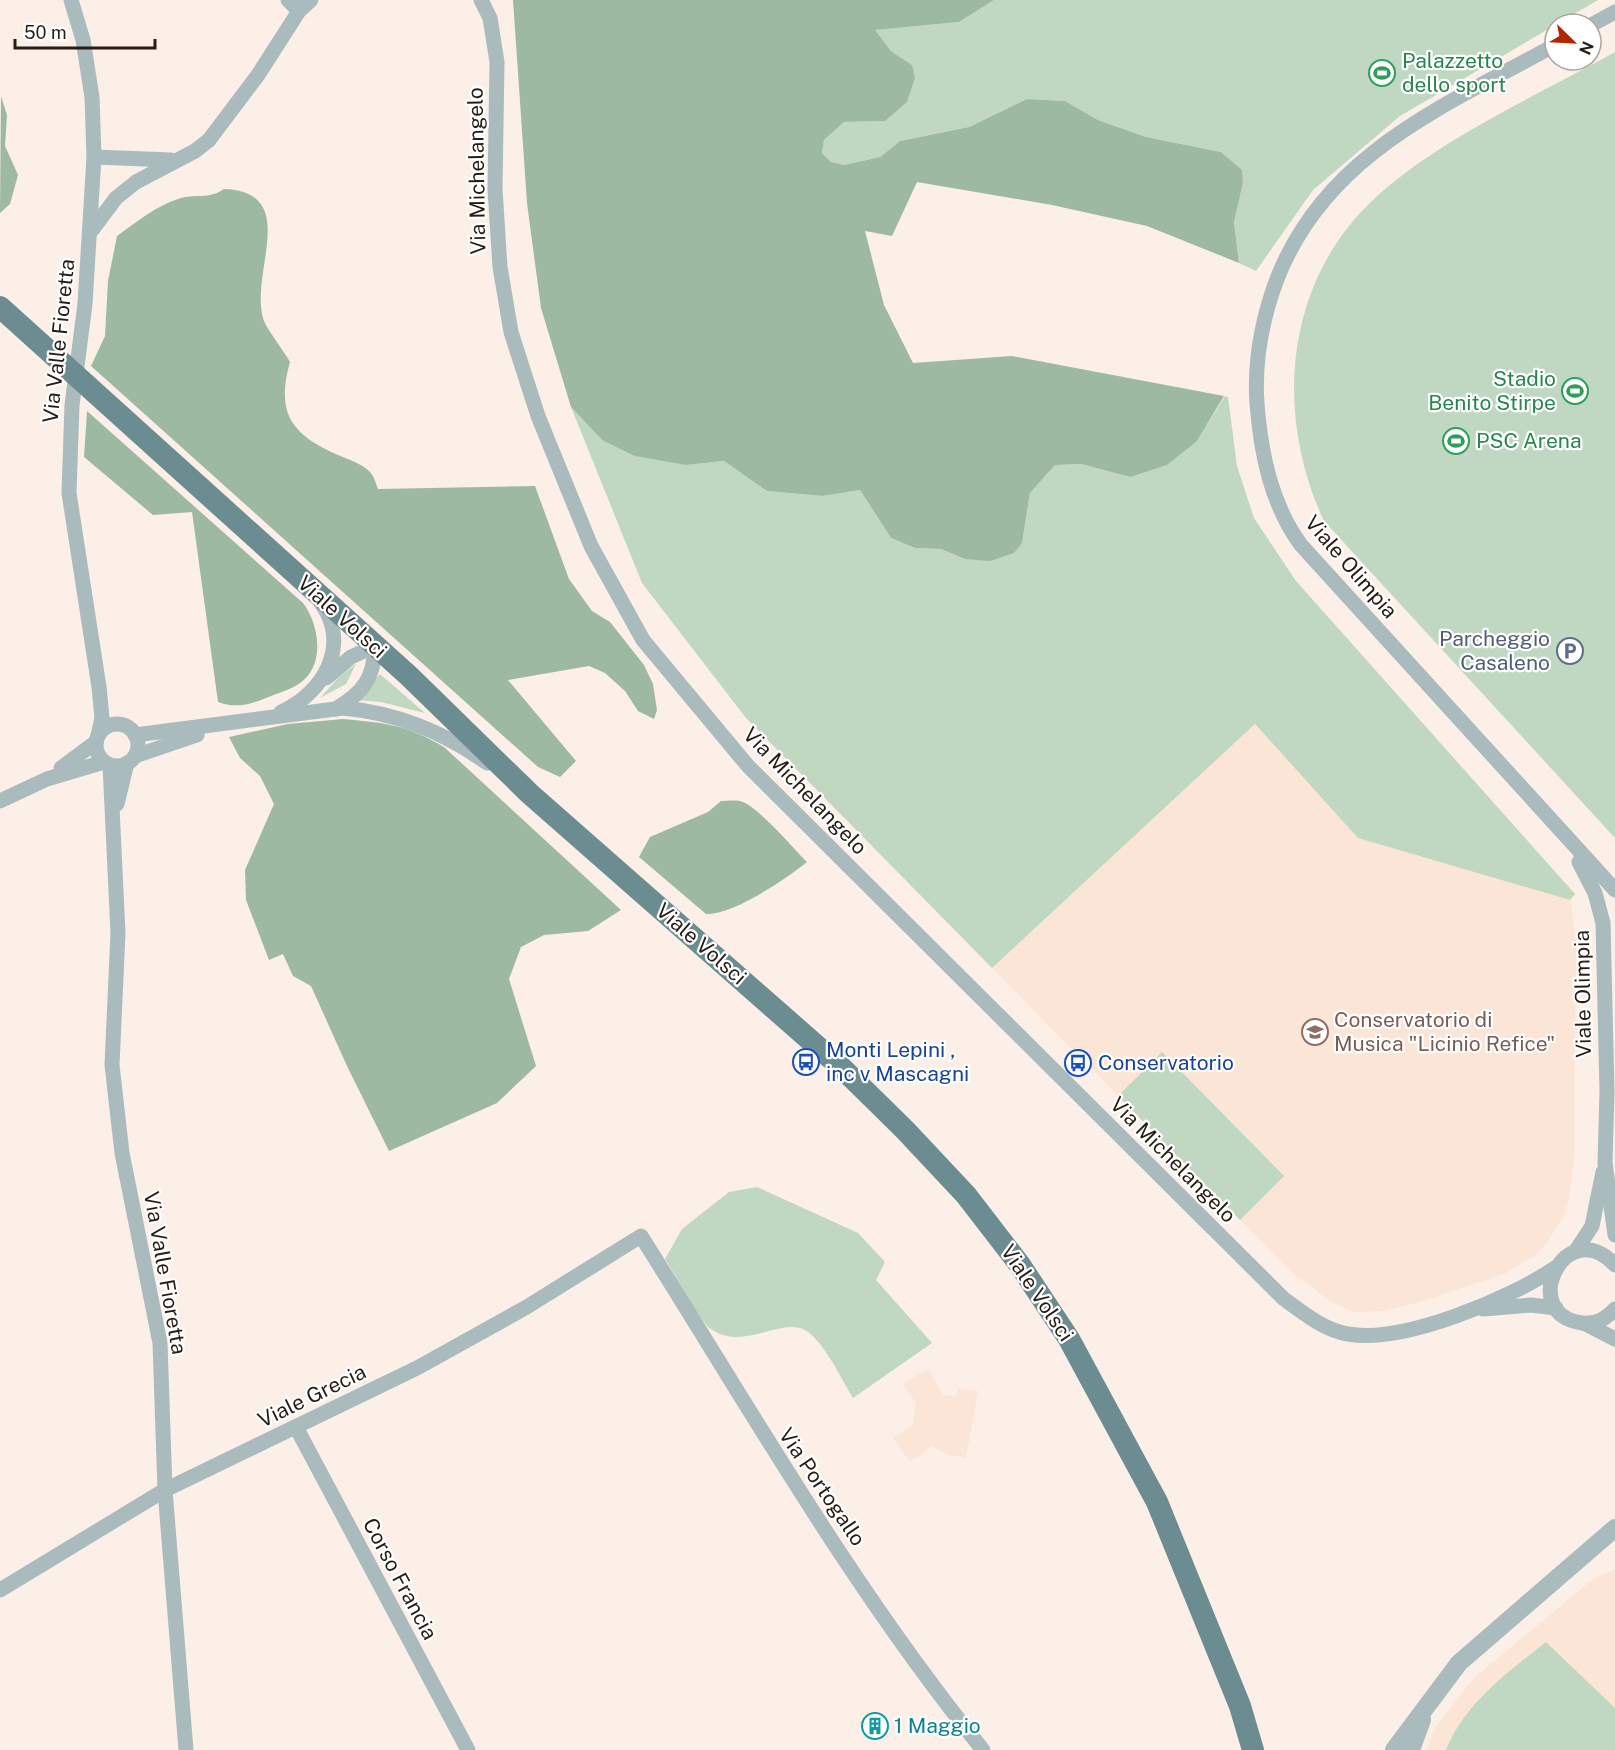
<svg xmlns="http://www.w3.org/2000/svg" width="1615" height="1750" font-family="'Public Sans',sans-serif">
  <rect width="100%" height="100%" fill="#fbefe7"/>
  <g fill="#fbe5d6">
    <polygon points="1255,724 1358,838 1570,900 1576,937 1574,1157 1569,1199 1564,1216 1546,1244 1534,1256 1504,1274 1416,1303 1382,1311 1353,1312 1330,1301 1294,1274 992,968"/>
    <polygon points="928,1369 943,1395 956,1396 958,1388 978,1391 966,1458 946,1454 931,1446 910,1462 893,1438 913,1425 916,1403 903,1384"/>
    <polygon points="1615,1569 1615,1750 1426,1750 1436,1726 1475,1677 1593,1579"/>
  </g>
  <g fill="#c0d8c2">
    <polygon points="994,0 1598,0 1400,116 1313,190 1256,271 1239,263 1234,222 1243,183 1241,170 1221,152 1146,137 1098,120 1065,101 1027,99 969,127 900,141 880,157 844,165 831,162 822,153 824,140 844,122 885,121 912,65 891,51 874,30 959,22"/>
    <path d="M1615,52v786l-291,-317c-50,-107 -40,-239 51,-323 64,-59 163,-103 240,-146z"/>
    <polygon points="1225,396 1228,397 1237,466 1254,518 1296,581 1575,894 1570,900 1358,838 1255,724 992,968 746,718 642,583 571,407 602,440 686,465 724,461 767,491 822,496 860,490 891,538 915,548 941,549 965,559 1022,543 1030,493 1055,465 1081,464 1130,477 1197,441"/>
    <polygon points="356,664 346,684 320,698 339,677"/>
    <polygon points="380,674 425,713 381,702 356,700"/>
    <polygon points="1162,1052 1284,1176 1240,1220 1118,1096"/>
    <path d="M757,1187l101,46 27,29 -9,18 56,63 -79,55c-11,-18 -30,-58 -48,-68 -25,-13 -62,22 -94,-1 -12,-8 -36,-55 -46,-70l17,-30 47,-37z"/>
    <path d="M1546,1642l69,66v42h-169c19,-47 61,-77 100,-108z"/>
  </g>
  <g fill="#9db9a1">
    <polygon points="513,0 994,0 959,22 875,30 891,51 912,65 915,78 907,102 885,121 844,122 824,140 822,153 831,162 844,165 880,157 900,141 969,127 1027,99 1065,101 1098,120 1146,137 1221,152 1242,170 1243,183 1234,222 1239,263 1147,226 1052,205 917,182 892,236 865,231 884,305 913,363 1012,356 1224,396 1197,441 1167,465 1130,477 1081,464 1055,465 1030,493 1022,543 1014,553 990,561 965,559 941,549 915,548 891,538 860,490 822,496 767,491 724,461 686,465 635,456 602,440 571,407 541,308 527,203"/>
    <polygon points="1,96 7,115 5,146 18,175 10,204 0,213"/>
    <path d="M224,189c77,3 26,82 39,129 2,9 21,33 27,44 -14,50 0,72 48,93 9,4 25,9 32,17 4,4 6,12 8,17l157,-3 34,93 23,32 18,11 34,43 9,19 4,26 -3,9 -16,-8 -13,-20 -20,-18 -16,-7 -81,14 68,81 -16,16 -22,-10 -447,-401 14,-30 3,-55 9,-45c18,-13 39,-30 61,-37 17,-6 31,1 46,-10z"/>
    <path d="M87,411l216,192c16,21 23,62 -3,80 -8,6 -19,9 -29,13 -19,8 -35,13 -53,6l-26,-190 -39,3 -69,-58z"/>
    <path d="M343,719c44,4 63,6 101,28l177,163 -33,21 -44,4 -23,12 -12,32 27,87 -39,37 -108,48 -42,-85 -36,-80 -18,-10 -10,-22 -14,6 -23,-60 -1,-30 29,-66 -14,-28 -20,-18 -11,-21 59,-13z"/>
    <path d="M721,801c5,0 13,-1 19,0 17,4 53,47 67,61 -21,17 -74,53 -101,52l-67,-57 11,-20 58,-25z"/>
  </g>
  <g fill="none" stroke-linecap="round" stroke-linejoin="round">
    <g stroke="#a9bbbd" stroke-width="15">
      <polyline points="71,0 83,40 92,97 94,157 85,304 72,405 69,493 99,687 102,718 98,736"/>
      <polyline points="288,0 299,11"/>
      <path d="M481,0l9,18 7,44 -2,127 5,78 11,65 27,84 53,130 52,94 105,126 536,533c19,14 40,31 64,35 55,10 161,-35 207,-66"/>
      <polyline points="1591,25 1615,12"/>
      <path d="M1555,45c-110,61 -229,108 -278,234 -15,40 -23,82 -20,125 4,50 14,100 44,141l314,345"/>
      <polyline points="94,157 171,160"/>
      <polyline points="92,230 116,198 136,182 195,151 209,140 258,75 299,11 311,0"/>
      <path d="M326,678l25,-21 24,-11c-1,32 -11,46 -39,63"/>
      <path d="M281,712c43,-19 70,-67 40,-109"/>
      <circle cx="117" cy="745" r="21"/>
      <path d="M135,735l208,-27c54,5 101,24 144,55"/>
      <polyline points="135,756 197,735"/>
      <polyline points="110,765 118,933 112,1065 122,1153 160,1343 165,1490 186,1750"/>
      <polyline points="61,768 96,742"/>
      <polyline points="0,801 47,779 104,762"/>
      <polyline points="117,804 127,763"/>
      <polyline points="1579,862 1595,893 1603,923 1607,1091 1605,1163 1615,1235"/>
      <polyline points="1575,1252 1592,1226 1603,1172"/>
      <path d="M1615,1265c-49,-53 -99,49 -33,58 13,2 25,-5 33,-14"/>
      <polyline points="1483,1309 1531,1305 1556,1308"/>
      <polyline points="1586,1324 1615,1339"/>
      <polyline points="296,1427 468,1750"/>
      <path d="M0,1590l165,-100 252,-122 108,-60 116,-72c110,174 212,354 342,514"/>
    </g>
    <g stroke="#a9bbbd" stroke-width="18">
      <polyline points="1394,1750 1459,1663 1615,1528"/>
      <polyline points="1411,1750 1422,1720"/>
    </g>
    <polyline stroke="#6b8d91" stroke-width="22" points="0,307 409,676 530,794 843,1069 905,1130 966,1195 1020,1265 1069,1339 1157,1502 1240,1706 1253,1750"/>
  </g>
  <defs>
    <symbol id="stadium-ring" viewBox="-11 -11 22 22"><circle r="9.5" fill="#fff" stroke="#2e9e5b" stroke-width="1.5"/><path d="M0-5a6.5 5 0 1 0 0 10a6.5 5 0 1 0 0-10ZM-3.5-1.8h7v3.6h-7Z" fill="#2e9e5b"/></symbol>
    <symbol id="parking-ring" viewBox="-11 -11 22 22"><circle r="9.5" fill="#fff" stroke="#5c6f8a" stroke-width="1.5"/><path d="M-3.5-5.5H1a3.5 3.5 0 0 1 0 7H-1V5.5H-3.5ZM-1-3.4V-.6H.8a1.4 1.4 0 0 0 0-2.8Z" fill="#5c6f8a"/></symbol>
    <symbol id="university-ring" viewBox="-11 -11 22 22"><circle r="9.5" fill="#fff" stroke="#8d6e63" stroke-width="1.5"/><path d="M0-5L7-2L0 1L-7-2ZM-4 1L0 2.5L4 1V4Q0 6-4 4Z" fill="#8d6e63"/></symbol>
    <symbol id="bus-ring" viewBox="-11 -11 22 22"><circle r="9.5" fill="#fff" stroke="#1a4fb4" stroke-width="1.5"/><path d="M-5-6H5V4H4V6H2V4H-2V6H-4V4H-5ZM-3.5-4V0h7V-4ZM-3.5 1.2v1.5H-2V1.2ZM2 1.2v1.5H3.5V1.2Z" fill="#1a4fb4"/></symbol>
    <symbol id="building-ring" viewBox="-11 -11 22 22"><circle r="9.5" fill="#fff" stroke="#0f9aa8" stroke-width="1.5"/><path d="M-4-6H4V6H1V3H-1V6H-4ZM-2.5-4.3h1.7v1.8h-1.7ZM.8-4.3h1.7v1.8H.8ZM-2.5-1h1.7V.8h-1.7ZM.8-1h1.7V.8H.8Z" fill="#0f9aa8"/></symbol>
  </defs>
  <g fill-rule="evenodd">
    <use href="#stadium-ring" x="1367" y="58" width="30" height="30"/>
    <use href="#stadium-ring" x="1560" y="376" width="30" height="30"/>
    <use href="#stadium-ring" x="1441" y="426" width="30" height="30"/>
    <use href="#parking-ring" x="1555" y="636" width="30" height="30"/>
    <use href="#university-ring" x="1300" y="1017" width="30" height="30"/>
    <use href="#bus-ring" x="791" y="1047" width="30" height="30"/>
    <use href="#bus-ring" x="1063" y="1048" width="30" height="30"/>
    <use href="#building-ring" x="860" y="1711" width="30" height="30"/>
  </g>
  <g text-anchor="middle" stroke-width="4.5" stroke-linejoin="round" paint-order="stroke">
    <g font-size="21" fill="#27864d" stroke="#fff" text-anchor="start">
      <text x="1402" y="68">Palazzetto<tspan x="1402" dy="24">dello sport</tspan></text>
      <text x="1556" y="386" text-anchor="end">Stadio<tspan x="1556" dy="24">Benito Stirpe</tspan></text>
      <text x="1476" y="448">PSC Arena</text>
    </g>
    <g font-size="21" fill="#271d15" stroke="#fff">
      <text transform="translate(477 171) rotate(-91)" y="7">Via Michelangelo</text>
      <text transform="translate(59 341) rotate(-84)" y="7">Via Valle Fioretta</text>
      <text transform="translate(1351 567) rotate(49)" y="7">Viale Olimpia</text>
      <text transform="translate(342 617) rotate(42)" y="7">Viale Volsci</text>
      <text transform="translate(805 791) rotate(46)" y="7">Via Michelangelo</text>
      <text transform="translate(701 944) rotate(41)" y="7">Viale Volsci</text>
      <text transform="translate(1583 994) rotate(-91)" y="7">Viale Olimpia</text>
      <text transform="translate(1173 1160) rotate(45)" y="7">Via Michelangelo</text>
      <text transform="translate(165 1273) rotate(80)" y="7">Via Valle Fioretta</text>
      <text transform="translate(1037 1293) rotate(56)" y="7">Viale Volsci</text>
      <text transform="translate(312 1396) rotate(-26)" y="7">Viale Grecia</text>
      <text transform="translate(822 1487) rotate(56)" y="7">Via Portogallo</text>
      <text transform="translate(400 1579) rotate(62)" y="7">Corso Francia</text>
    </g>
    <g font-size="21" fill="#4e5e75" stroke="#fff" text-anchor="end">
      <text x="1550" y="646">Parcheggio<tspan x="1550" dy="24">Casaleno</tspan></text>
    </g>
    <g font-size="21" fill="#785e54" stroke="#fff" text-anchor="start">
      <text x="1334" y="1027">Conservatorio di<tspan x="1334" dy="24">Musica "Licinio Refice"</tspan></text>
    </g>
    <g font-size="21" fill="#164399" stroke="#fff" text-anchor="start">
      <text x="826" y="1057">Monti Lepini ,<tspan x="826" dy="24">inc v Mascagni</tspan></text>
      <text x="1098" y="1070">Conservatorio</text>
    </g>
    <g font-size="21" fill="#0d838f" stroke="#fff" text-anchor="start">
      <text x="894" y="1733">1 Maggio</text>
    </g>
  </g>
  <g transform="translate(1573 42) rotate(114)"><circle r="28" fill="#ffffff" stroke="#a9a5a1" stroke-width="1.5"/>
  <path d="M0-4.5L10 22L0 15L-10 22Z" fill="#b22700"/>
  <text y="-9" font-size="16" font-weight="bold" text-anchor="middle" fill="#271d15">N</text>
  </g>
  <path d="M15 39v9h140v-9" fill="none" stroke="#271d15" stroke-width="3"/>
  <text x="24" y="39" font-size="18" fill="#271d15" stroke="#ffffff" stroke-width="4.5" paint-order="stroke">50 m</text>
</svg>
